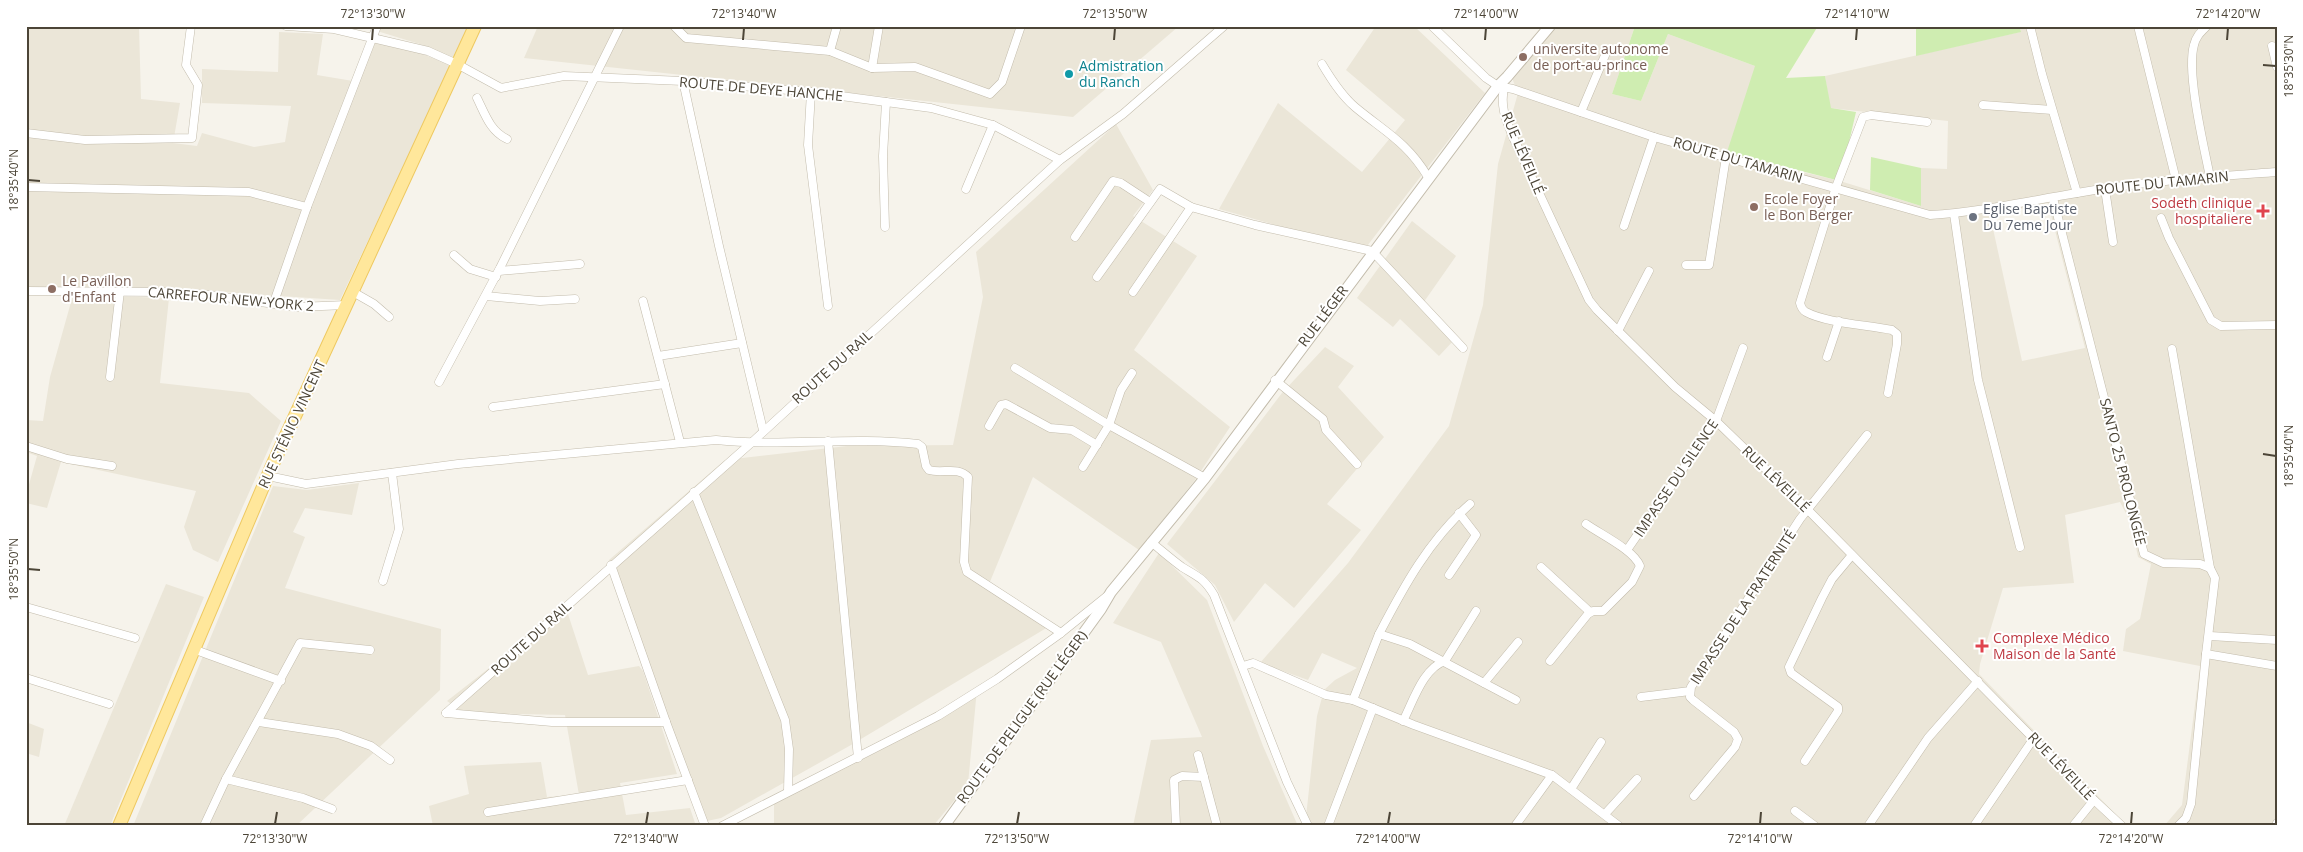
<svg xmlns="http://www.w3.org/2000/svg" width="2303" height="852" font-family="'Open Sans',sans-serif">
  <rect width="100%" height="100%" fill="#f6f3eb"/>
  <g fill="#ebe6d8" fill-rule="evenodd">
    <polygon points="26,26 139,26 141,99 180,103 173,143 197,146 202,133 254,147 285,142 291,106 202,103 202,69 278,72 279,32 323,34 317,75 359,82 375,43 417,52 451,65 340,300 164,288 26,287"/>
    <polygon points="379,26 470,26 455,59 426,46 377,31"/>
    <polygon points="538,26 1179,26 1073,117 524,58"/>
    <polygon points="1376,26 1414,26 1485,93 1364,250 1219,209 1278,103 1362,172 1405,120 1346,70"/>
    <path d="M1547,26h88l-23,68 29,7 27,-67 87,32 23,100 62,15 81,25v-38l26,1 1,-48 -118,-13 -5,-32 195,-44 -1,-6h258v800h-113l18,-21 18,-139 -77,-15 3,-22 14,-10 11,-55 -13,-7 -7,-34 -11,-21 -55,13 9,68 -71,5 -23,76 -1,10 148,152h-822l12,-110 7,-26 11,-10 22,-12 -35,-15 -14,27 -48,-17 88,-100 101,-137 34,-121 15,-141 20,-71 -8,-20zM2048,203l37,145 -63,13 -32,-146z"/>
    <polygon points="1116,124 1153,190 1133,216 1197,256 1134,350 1230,427 1195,480 1139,550 1033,477 987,589 1053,624 851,745 721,818 707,821 609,560 725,460 847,446 953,445 983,297 976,252"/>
    <polygon points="1412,221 1456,256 1421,306 1454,340 1439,356 1400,319 1393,327 1357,298"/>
    <polygon points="73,295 169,298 160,383 249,393 281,421 218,562 193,550 184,527 196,491 61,462 47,508 26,503 26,495 37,456 26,452 26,420 43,421 50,377"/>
    <polygon points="1325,347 1354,366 1338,387 1384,437 1327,504 1361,530 1294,608 1265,583 1234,622 1215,585 1167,544 1282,393"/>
    <polygon points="359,483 352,515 305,508 293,532 305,537 285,588 441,629 440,690 296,826 133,826 273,486 307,490"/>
    <polygon points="1159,553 1207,600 1263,746 1298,826 1133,826 1151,740 1202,737 1161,642 1113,623"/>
    <polygon points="166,584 204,597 110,826 64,826"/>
    <polygon points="566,608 588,675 639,666 643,671 677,774 620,783 626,815 690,808 696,826 619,826 619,824 608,826 433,826 429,806 469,794 464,766 541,762 547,797 579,795 565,715 464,713 447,701"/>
    <polygon points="977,689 968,784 933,826 774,826 774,802"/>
    <polygon points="26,722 44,729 39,757 26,753"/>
  </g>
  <g fill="#cfedb1">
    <polygon points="1635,26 1818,26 1786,78 1825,76 1831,108 1856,112 1840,181 1727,152 1755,66 1668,34 1641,101 1612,94"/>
    <polygon points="1916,26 2019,26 2021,32 1916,56"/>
    <polygon points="1871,157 1921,168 1921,206 1870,190"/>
  </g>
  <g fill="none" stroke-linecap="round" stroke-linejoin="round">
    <defs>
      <g id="minor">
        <polyline points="286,26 334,29 428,51 457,64 501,88 564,76 683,81 811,92 931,108 993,125 1060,160"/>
        <polyline points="674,26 686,38 830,51 872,68 915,67 990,94 1002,82 1021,26"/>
        <path d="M1432,26l54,52 12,8 15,3 141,48 276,78c50,-3 98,-14 147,-22 66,-12 133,-16 200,-21"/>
        <polyline points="2030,26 2042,74 2077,193"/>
        <polyline points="2138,26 2176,180"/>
        <path d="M2207,26c-6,6 -11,10 -13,19 -8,27 10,102 16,132"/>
        <polyline points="2272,46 2277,67"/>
        <polyline points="830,51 837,26"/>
        <path d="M1322,64c9,15 19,31 33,43 30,25 52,35 73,70"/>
        <polyline points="872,68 879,26"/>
        <polyline points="683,81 719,246 763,430"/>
        <path d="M1504,88c-4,19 2,32 9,49l76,163 8,10 78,77 41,34 92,89 286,290 28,26"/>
        <polyline points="811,92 808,145 828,306"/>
        <path d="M477,98c8,16 13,33 30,41"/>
        <polyline points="1983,105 2052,110"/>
        <polyline points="1581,112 1606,53"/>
        <polyline points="26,133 85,140 192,138 198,85 186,65 191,26"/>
        <polyline points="26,187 249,192 307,207"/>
        <polyline points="966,189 993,125"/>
        <polyline points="2105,189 2113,242"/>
        <polyline points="2053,198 2144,554 2163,563 2200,564 2210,568 2215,578 2206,654 2277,666"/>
        <polyline points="1954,214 1978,380 2020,547"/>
        <polyline points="2161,218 2169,238 2211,320 2221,326 2277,325"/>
        <polyline points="1624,226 1654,137"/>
        <polyline points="885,227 883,156 886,102"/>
        <polyline points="1075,237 1113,181 1121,183 1150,202"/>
        <polyline points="454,255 470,269 496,277"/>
        <polyline points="1686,265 1709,265 1726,157"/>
        <polyline points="499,271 580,264"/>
        <polyline points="1097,277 1160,189 1191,207"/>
        <polyline points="26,291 163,292 209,295 297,307 347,305"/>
        <polyline points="353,292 374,304 389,317"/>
        <polyline points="1133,292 1191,207 1255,225 1372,251 1463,348"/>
        <polyline points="486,296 540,301 575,299"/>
        <polyline points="643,301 680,442"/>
        <polyline points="274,302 307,207 377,26"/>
        <polyline points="1618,331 1649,271"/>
        <polyline points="2172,349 2210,568"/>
        <polyline points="658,356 742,343"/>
        <polyline points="1827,357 1839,321"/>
        <polyline points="1015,368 1109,425 1205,478"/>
        <polyline points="110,377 120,291"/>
        <polyline points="1275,380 1323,419 1326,430 1357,464"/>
        <polyline points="439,382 500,268 620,26"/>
        <path d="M1888,393l9,-49v-10l-5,-4c-23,-5 -66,-7 -86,-18 -4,-2 -5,-5 -6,-9l36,-116 27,-70 8,-2 56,7"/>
        <polyline points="493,407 665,384"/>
        <polyline points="989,426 1001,405 1006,404 1050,428 1072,430 1097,445"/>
        <polyline points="828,441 858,758"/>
        <polyline points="26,446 67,459 112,466"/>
        <polyline points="1083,467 1109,425 1121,390 1132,373"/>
        <path d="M268,476l38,8 152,-20 258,-24c67,7 135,-4 202,4l4,3 4,19 3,4c13,4 29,-4 39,7l-4,85 3,10 94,61"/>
        <polyline points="694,492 785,720 789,749 788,791"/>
        <path d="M1151,542c10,8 20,17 31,25 16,10 22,11 32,28l73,187 21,44"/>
        <polyline points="1627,550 1716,421 1743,348"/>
        <polyline points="611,565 666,722 705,826"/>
        <polyline points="1541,567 1590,612"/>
        <polyline points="1449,575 1476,535 1459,513"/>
        <polyline points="383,581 399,529 392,473"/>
        <polyline points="26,607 135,638"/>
        <path d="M1379,634c25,-48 50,-94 91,-130"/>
        <polyline points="2210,636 2277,640"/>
        <polyline points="193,649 281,681"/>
        <path d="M1550,661l38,-47 5,-3h10l29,-29 8,-16c-6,-16 -40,-32 -54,-42"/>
        <polyline points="1243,666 1253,663 1326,695 1353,700 1379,634 1410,644 1516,700"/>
        <polyline points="26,678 109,704"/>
        <polyline points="1484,683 1518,642"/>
        <polyline points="1641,697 1690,691"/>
        <polyline points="1353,700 1414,725 1552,775 1619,826"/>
        <polyline points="446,713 750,444 1060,160 1123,114 1224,26"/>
        <polyline points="446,713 552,722 666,722"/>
        <path d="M1403,721c10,-19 20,-53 42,-60l31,-50"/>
        <polyline points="259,722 338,734 371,746 390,760"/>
        <polyline points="1198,755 1217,826"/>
        <polyline points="1805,761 1838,711 1838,707 1791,673 1789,667 1822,598 1832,579 1852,555"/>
        <polyline points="1571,789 1601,742"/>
        <polyline points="1694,796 1735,747 1738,739 1734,732 1693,700 1690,697 1691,687 1800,519 1867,435"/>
        <polyline points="332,809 303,798 226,779 300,643 370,650"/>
        <polyline points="1795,811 1815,826"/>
        <polyline points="488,812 688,780"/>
        <polyline points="1605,814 1637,779"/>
        <polyline points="204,826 226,779"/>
        <polyline points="722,826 938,716 997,679 1061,633 1107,596"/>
        <polyline points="1176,826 1174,780 1182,776 1204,777"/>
        <polyline points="1328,826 1373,708"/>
        <polyline points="1515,826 1552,775"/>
        <polyline points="1868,826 1928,738 1978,681"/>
        <polyline points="1974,826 2034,738"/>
        <polyline points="2073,826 2094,800"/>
        <polyline points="2178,826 2186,818 2191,804 2206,654"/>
        <polyline points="2276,826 2277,823"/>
      </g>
      <polyline id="tertiary" points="944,826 1101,609 1111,592 1205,478 1498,86 1507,77 1550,26"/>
      <polyline id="primary" points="119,826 271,468 475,26"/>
    </defs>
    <use href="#minor" stroke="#c3bcac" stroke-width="9"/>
    <use href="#tertiary" stroke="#c3bcac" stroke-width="12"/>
    <use href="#primary" stroke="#eec961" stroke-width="14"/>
    <use href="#minor" stroke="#fff" stroke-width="8"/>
    <use href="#tertiary" stroke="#fff" stroke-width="10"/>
    <use href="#primary" stroke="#ffe79b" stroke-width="12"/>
  </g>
  <path fill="none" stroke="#4c4537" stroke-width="2" d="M372,40l1,-12M743,40l1,-12M1114,40l1,-12M1485,40l1,-12M1856,40l1,-12M2227,40l1,-12M2263,65l13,1M28,180l12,1M2263,454l13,2M28,569l12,1M275,824l2,-12M646,824l2,-12M1017,824l2,-12M1388,824l2,-12M1760,824l1,-12M2131,824l1,-12"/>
  <g fill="#8d6e63" stroke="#fff" stroke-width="2">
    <circle cx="1523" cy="57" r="5"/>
    <circle cx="1754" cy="207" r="5"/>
    <circle cx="52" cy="289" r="5"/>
  </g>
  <circle fill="#0f9aa8" stroke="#fff" stroke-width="2" cx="1069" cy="74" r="5"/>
  <g fill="#e0444e" stroke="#fff" stroke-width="2">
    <path d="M2260.5 203.5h5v5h5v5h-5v5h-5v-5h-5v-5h5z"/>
    <path d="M1979.5 638.5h5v5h5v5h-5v5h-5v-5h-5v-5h5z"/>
  </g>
  <circle fill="#6b7280" stroke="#fff" stroke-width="2" cx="1973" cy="217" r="5"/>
  <g text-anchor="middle" stroke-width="4" stroke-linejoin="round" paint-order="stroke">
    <g font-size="14" fill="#785e54" stroke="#fff" text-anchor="start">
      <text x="1533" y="54">universite autonome<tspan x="1533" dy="16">de port-au-prince</tspan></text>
      <text x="1764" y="204">Ecole Foyer<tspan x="1764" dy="16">le Bon Berger</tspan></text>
      <text x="62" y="286">Le Pavillon<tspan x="62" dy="16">d'Enfant</tspan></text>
    </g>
    <g font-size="14" fill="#0d838f" stroke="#fff" text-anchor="start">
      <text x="1079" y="71">Admistration<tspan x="1079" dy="16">du Ranch</tspan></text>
    </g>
    <g font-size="14" fill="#4c4537" stroke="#fff">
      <text transform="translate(761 89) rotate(5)" y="5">ROUTE DE DEYE HANCHE</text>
      <text transform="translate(1523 153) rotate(67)" y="5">RUE LÉVEILLÉ</text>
      <text transform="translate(1738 160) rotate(16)" y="5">ROUTE DU TAMARIN</text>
      <text transform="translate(2162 183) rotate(-6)" y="5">ROUTE DU TAMARIN</text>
      <text transform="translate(231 299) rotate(5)" y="5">CARREFOUR NEW-YORK 2</text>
      <text transform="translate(1323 316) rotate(-53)" y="5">RUE LÉGER</text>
      <text transform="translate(832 367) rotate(-42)" y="5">ROUTE DU RAIL</text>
      <text transform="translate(292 424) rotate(-65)" y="5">RUE STÉNIO VINCENT</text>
      <text transform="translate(2123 472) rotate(76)" y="5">SANTO 25 PROLONGÉE</text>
      <text transform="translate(1676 478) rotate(-56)" y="5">IMPASSE DU SILENCE</text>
      <text transform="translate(1776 479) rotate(44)" y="5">RUE LÉVEILLÉ</text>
      <text transform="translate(1743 607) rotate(-57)" y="5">IMPASSE DE LA FRATERNITÉ</text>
      <text transform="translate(531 638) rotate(-42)" y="5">ROUTE DU RAIL</text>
      <text transform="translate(1022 717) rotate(-54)" y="5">ROUTE DE PELIGUE (RUE LÉGER)</text>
      <text transform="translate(2061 766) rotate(46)" y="5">RUE LÉVEILLÉ</text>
    </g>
    <g font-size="14" fill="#be3a42" stroke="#fff" text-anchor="end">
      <text x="2252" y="208">Sodeth clinique<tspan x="2252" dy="16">hospitaliere</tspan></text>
      <text x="1993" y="643" text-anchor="start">Complexe Médico<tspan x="1993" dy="16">Maison de la Santé</tspan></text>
    </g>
    <g font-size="14" fill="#5b616d" stroke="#fff" text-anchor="start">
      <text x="1983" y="214">Eglise Baptiste<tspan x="1983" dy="16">Du 7eme Jour</tspan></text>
    </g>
  </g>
  <rect width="2303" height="852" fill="none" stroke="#ffffff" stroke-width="55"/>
  <rect x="28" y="28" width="2248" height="796" fill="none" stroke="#4c4537" stroke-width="2"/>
  <g font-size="12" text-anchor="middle" fill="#4c4537">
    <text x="373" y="18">72°13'30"W</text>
    <text x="744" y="18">72°13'40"W</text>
    <text x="1115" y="18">72°13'50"W</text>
    <text x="1486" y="18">72°14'00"W</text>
    <text x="1857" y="18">72°14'10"W</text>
    <text x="2228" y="18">72°14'20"W</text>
    <text transform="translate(2289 66) rotate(-90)" y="4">18°35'30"N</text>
    <text transform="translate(14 180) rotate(-90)" y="4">18°35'40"N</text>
    <text transform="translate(2289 456) rotate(-90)" y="4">18°35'40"N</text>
    <text transform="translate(14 569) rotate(-90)" y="4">18°35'50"N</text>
    <text x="275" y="843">72°13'30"W</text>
    <text x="646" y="843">72°13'40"W</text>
    <text x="1017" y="843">72°13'50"W</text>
    <text x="1388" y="843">72°14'00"W</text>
    <text x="1760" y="843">72°14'10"W</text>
    <text x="2131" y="843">72°14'20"W</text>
  </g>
</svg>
